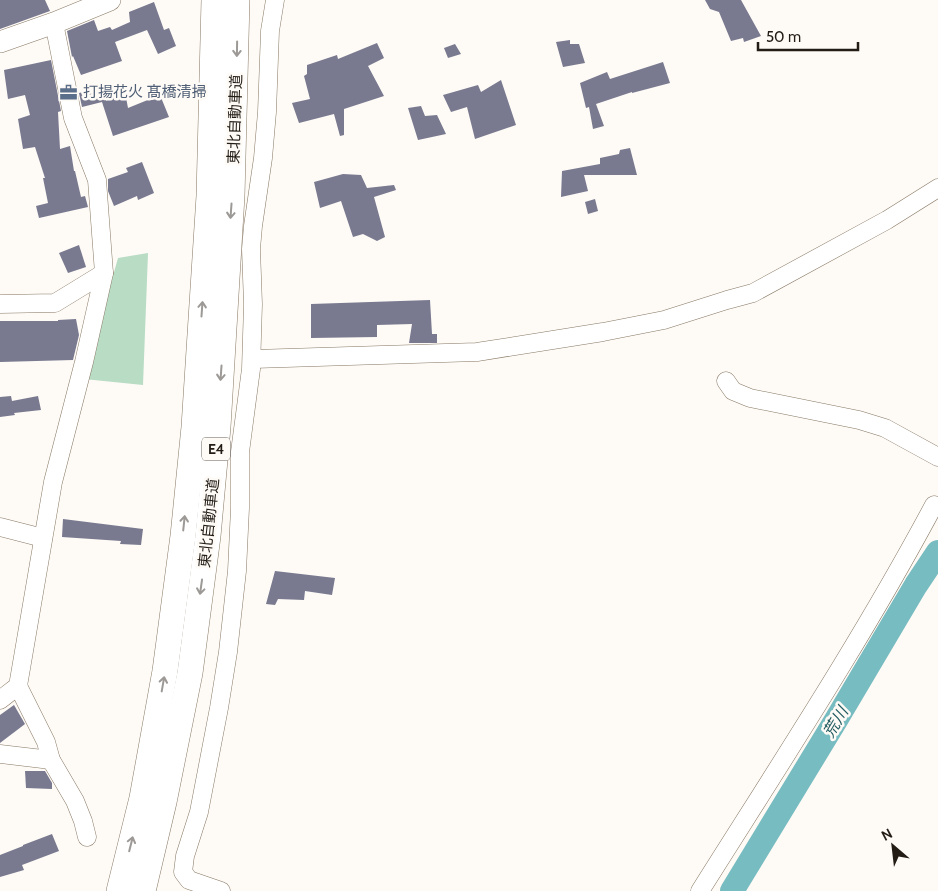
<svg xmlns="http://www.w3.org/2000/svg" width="938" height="891" font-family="Cabin,'Noto Sans JP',sans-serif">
  <rect width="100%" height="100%" fill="#fefaf6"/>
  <polygon fill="#b8dcc4" points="148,253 143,385 84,379 118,258"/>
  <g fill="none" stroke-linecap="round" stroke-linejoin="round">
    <polyline stroke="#77bcc1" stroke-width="24" points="732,891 836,720 916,585 938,552"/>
  </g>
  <g fill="#79798f">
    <polygon points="0,0 45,0 50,11 0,29"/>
    <polygon points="705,0 741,0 761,36 744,42 743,38 731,41 719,12 710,9"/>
    <polygon points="154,2 164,30 169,28 176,46 158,54 147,30 115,42 122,61 81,75 73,56 72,57 67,31 94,20 98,31 110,27 112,30 130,22 129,12"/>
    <polygon points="570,40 570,44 579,44 585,63 563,67 556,42"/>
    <polygon points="377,43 384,58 368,66 384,96 344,109 344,135 340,136 334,114 299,123 292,103 310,99 304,76 307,74 307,65 337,55 338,59"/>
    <polygon points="455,44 461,54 448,58 444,48"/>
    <polygon points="51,60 61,111 58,112 60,149 70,146 74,171 75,171 81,197 85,196 88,207 39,218 36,206 48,203 43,178 45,178 35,147 23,149 18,119 30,115 25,95 8,99 4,70"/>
    <polygon points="663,62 670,83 632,93 632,92 596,104 604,126 593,129 589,107 586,108 580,83 607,72 610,79"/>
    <polygon points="501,80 516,125 475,139 467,107 451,112 443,95 478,85 481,92"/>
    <polygon points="123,82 128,108 160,95 169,117 113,136 102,102 82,107 79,93"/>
    <polygon points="421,106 425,116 437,115 446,134 418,140 408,108"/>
    <polygon points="630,148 637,175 584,175 588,191 561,197 562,171 600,164 600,158 619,154 620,150"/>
    <polygon points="142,162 154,193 138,200 137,196 114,206 108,191 108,179 128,172 126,168"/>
    <polygon points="343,174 361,175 367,188 394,185 396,190 374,197 385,237 377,241 363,234 353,237 341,201 320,208 314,182"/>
    <polygon points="595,199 598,211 588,214 585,202"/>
    <polygon points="79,245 86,267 68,273 59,253"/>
    <polygon points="430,300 432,334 437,334 437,343 409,343 412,324 377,325 377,337 311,338 311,304"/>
    <polygon points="76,319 79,335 73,360 0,362 0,321 58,321 58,320"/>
    <polygon points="11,396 12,401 38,396 41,410 14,413 15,415 0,417 0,397"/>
    <polygon points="63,519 143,529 141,545 120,544 121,541 62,537"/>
    <polygon points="275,571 335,578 332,595 305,591 304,600 278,599 275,605 266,604"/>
    <polygon points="14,705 25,724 0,743 0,715"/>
    <polygon points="25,771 45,771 52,783 52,789 26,788"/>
    <polygon points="52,834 59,851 22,865 24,870 0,877 0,855 23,846 23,845"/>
  </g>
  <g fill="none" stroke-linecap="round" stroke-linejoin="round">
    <defs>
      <g id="minor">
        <polyline points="0,304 55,303 104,273"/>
        <polyline points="252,359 477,352 603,332 664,320 727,300 753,293 887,220 938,188"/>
        <polyline points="726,381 733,391 750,398 859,420 885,428 938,457"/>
        <polyline points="0,527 43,538"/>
        <polyline points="18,686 46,742 51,760 75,801 83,821 87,837"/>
        <polyline points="0,700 18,686 53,482 84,362 104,273 97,180 73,118 54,23"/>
        <polyline points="0,754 51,760"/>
        <polyline points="221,891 189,880 183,872 185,856 199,812 219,708 228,652 237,571 240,508 240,452 251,369 253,304 251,249 253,226 263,158 267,112 270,31 275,0"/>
        <path d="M700,891c80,-127 163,-253 234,-386"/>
      </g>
      <polyline id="major" points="0,42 54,23 110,0"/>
      <g id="highway">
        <polyline points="119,891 142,798 165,671 183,536 194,427 209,196 214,0"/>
        <polyline points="143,891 164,802 190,673 208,536 218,427 232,196 237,0"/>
      </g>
    </defs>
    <use href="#minor" stroke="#877864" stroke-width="19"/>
    <use href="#major" stroke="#877864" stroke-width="22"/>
    <use href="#highway" stroke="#877864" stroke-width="26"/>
    <use href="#minor" stroke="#fff" stroke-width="18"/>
    <use href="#major" stroke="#fff" stroke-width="21"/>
    <use href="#highway" stroke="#fff" stroke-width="25"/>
  </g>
  <defs><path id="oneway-shaft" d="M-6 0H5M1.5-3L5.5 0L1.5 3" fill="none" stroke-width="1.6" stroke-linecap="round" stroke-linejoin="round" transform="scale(1.25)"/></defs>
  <g stroke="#9c9996">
    <use href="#oneway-shaft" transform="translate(237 49) rotate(91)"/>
    <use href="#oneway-shaft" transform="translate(231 211) rotate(94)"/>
    <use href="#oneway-shaft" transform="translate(202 309) rotate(-86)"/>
    <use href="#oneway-shaft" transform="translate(221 373) rotate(94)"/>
    <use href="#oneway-shaft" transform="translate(184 523) rotate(-84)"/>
    <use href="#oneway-shaft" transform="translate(201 587) rotate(98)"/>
    <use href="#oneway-shaft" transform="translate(163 684) rotate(-80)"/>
    <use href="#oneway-shaft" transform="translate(131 844) rotate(-76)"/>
  </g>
  <defs>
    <symbol id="office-bare" viewBox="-9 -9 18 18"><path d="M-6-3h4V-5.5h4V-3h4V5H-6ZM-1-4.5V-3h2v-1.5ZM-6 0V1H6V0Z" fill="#5c6f8a" stroke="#fefaf6" stroke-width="2.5" paint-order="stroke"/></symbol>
  </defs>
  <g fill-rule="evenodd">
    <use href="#office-bare" x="56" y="80" width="25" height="25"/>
  </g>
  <g text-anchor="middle" stroke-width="5" stroke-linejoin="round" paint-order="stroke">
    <rect fill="#fefaf6" stroke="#645f58" stroke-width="1" x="202" y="437.5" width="28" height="23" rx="4"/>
    <g font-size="14" font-weight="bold" fill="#221c15">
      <text x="216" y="454">E4</text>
    </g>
    <g font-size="15" fill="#4e5e75" stroke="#fefaf6" text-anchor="start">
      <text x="83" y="97">打揚花火 髙橋清掃</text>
    </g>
    <g font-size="15" fill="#221c15" stroke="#fefaf6">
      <text transform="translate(235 119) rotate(-88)" y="5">東北自動車道</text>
      <text transform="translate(209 523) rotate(-84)" y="5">東北自動車道</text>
    </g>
    <g font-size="16" font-style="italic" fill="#215b60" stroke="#fefaf6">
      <text transform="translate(835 722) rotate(-59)" y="6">荒川</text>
    </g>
  </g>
  <g transform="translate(893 846) rotate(332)" stroke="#fefaf6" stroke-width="4" paint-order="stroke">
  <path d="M0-4L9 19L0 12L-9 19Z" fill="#221c15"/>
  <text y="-8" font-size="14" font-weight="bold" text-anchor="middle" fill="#221c15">N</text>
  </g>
  <path d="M758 42v8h100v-8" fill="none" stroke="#221c15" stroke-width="2.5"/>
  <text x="766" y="42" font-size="15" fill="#221c15" stroke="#fefaf6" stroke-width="4" paint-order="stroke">50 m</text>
</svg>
